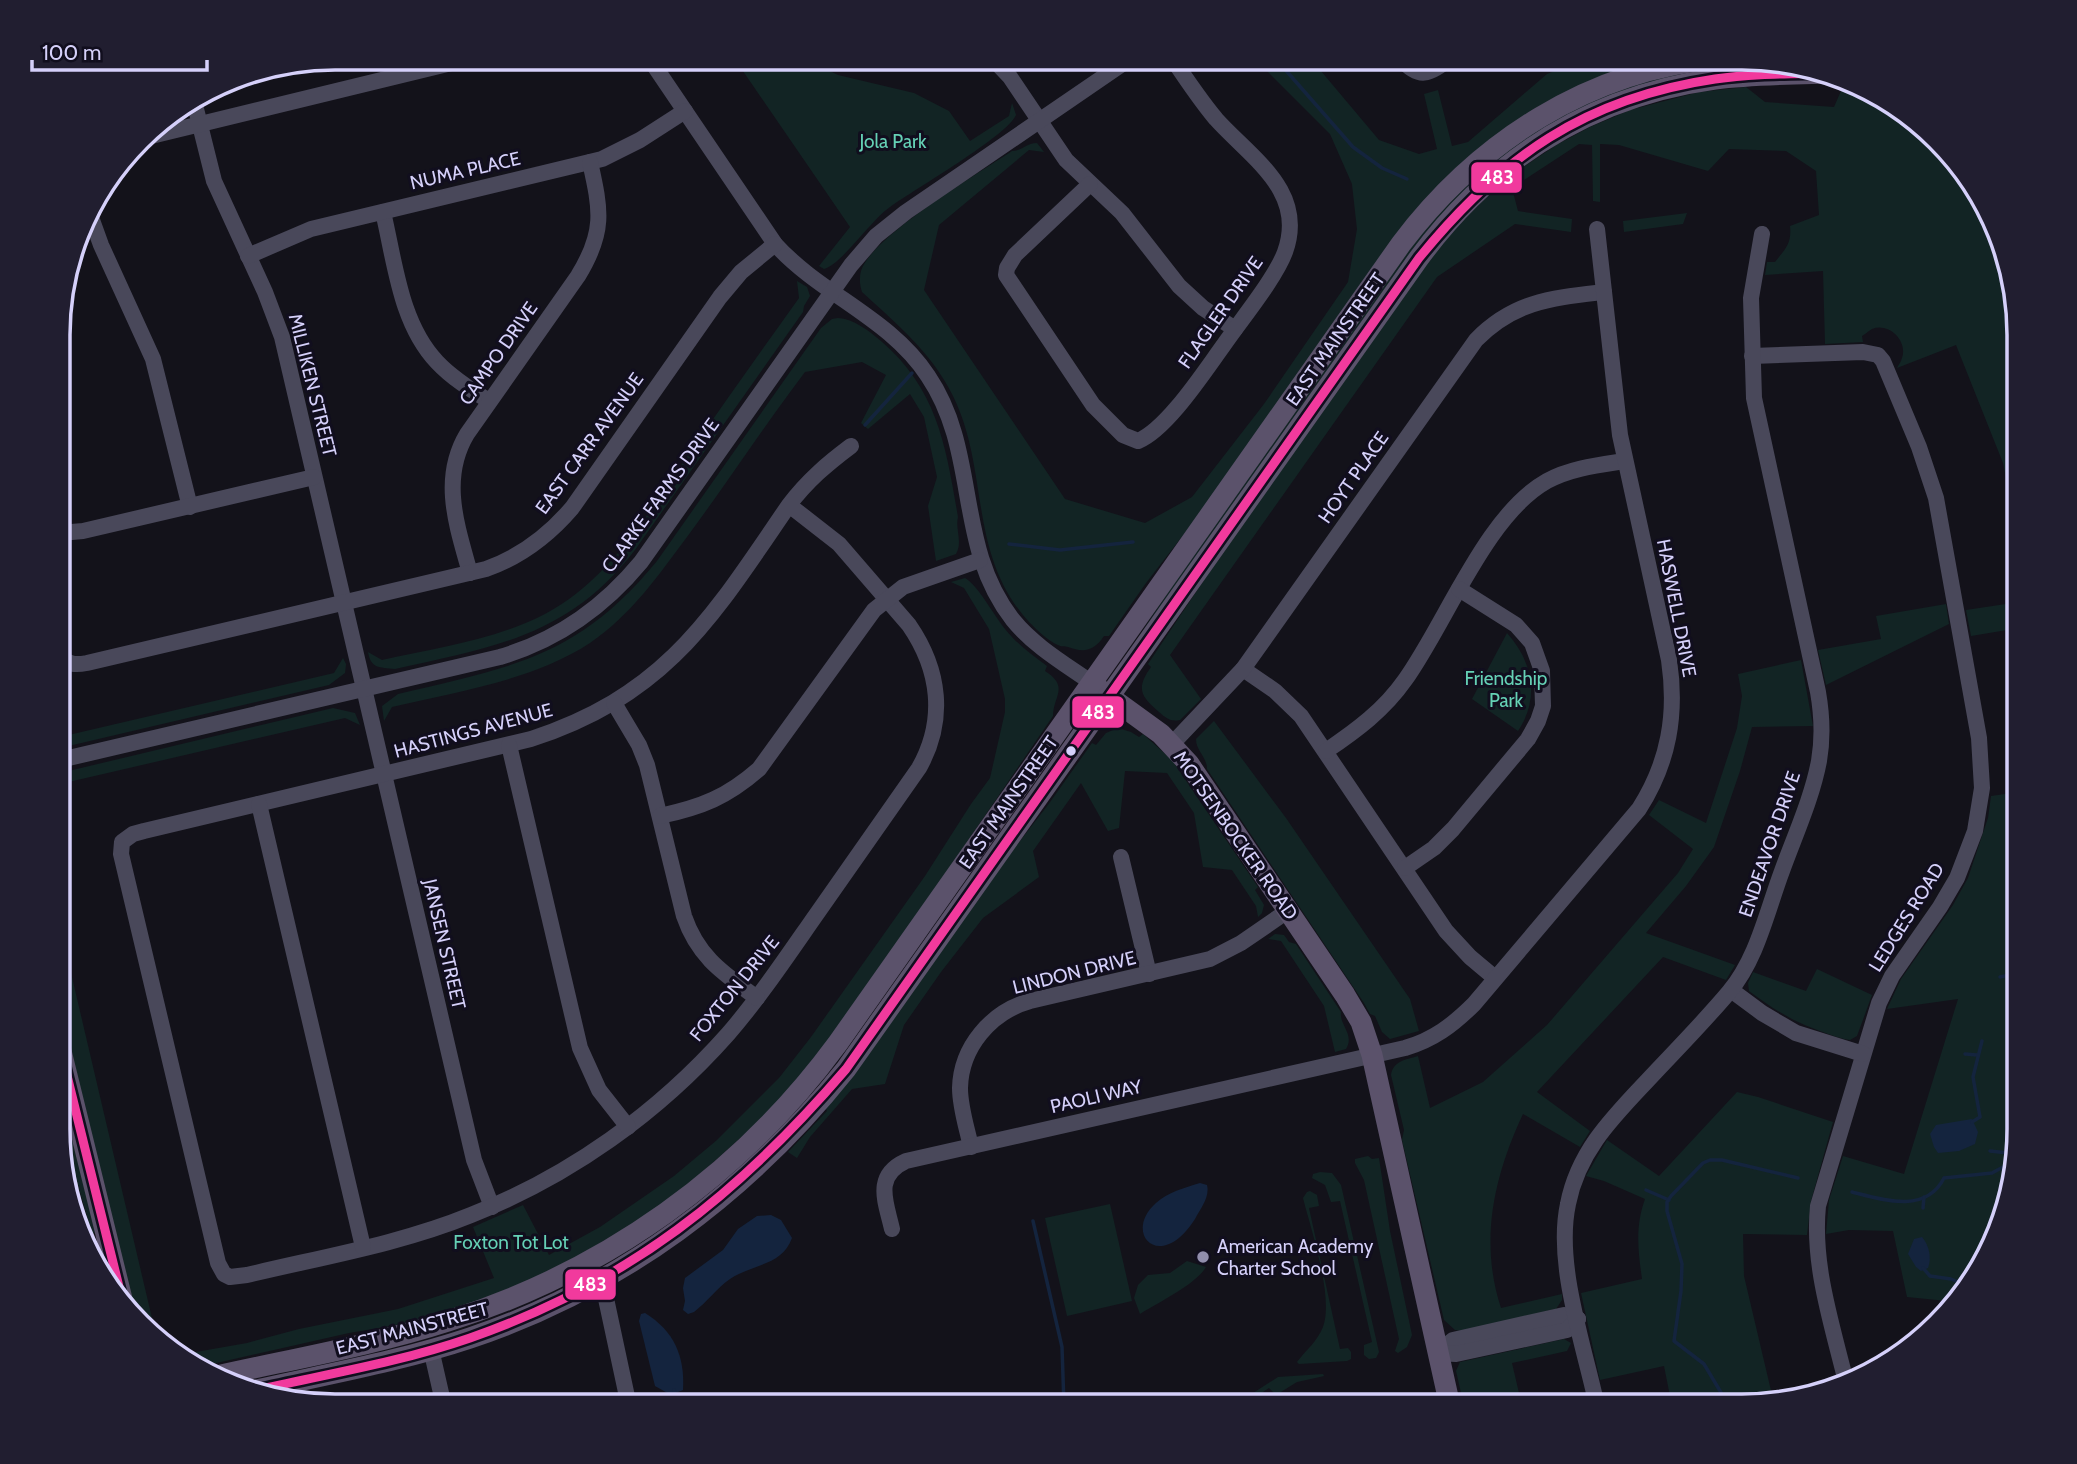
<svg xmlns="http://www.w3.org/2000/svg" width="2077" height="1464" font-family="Cabin,sans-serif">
  <rect width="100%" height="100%" fill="#13121a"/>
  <g fill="#122424">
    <path d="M734,58h69l35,17 76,18 35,18 21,30 39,-25 3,-13 4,12c-9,21 -101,74 -126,92 -19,13 -48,57 -66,62l-5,-3 31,-39z"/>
    <path d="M1254,58h56l69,82 40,14 18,-5 -13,-55 14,-4 14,56 16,-4 79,-68 38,-16h82l-182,88 -339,437 -37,53h-5c-10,15 -20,17 -36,11 -3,-1 -7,0 -10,-2 -10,-4 -21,-15 -29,-23 -62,-68 -39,-151 -76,-226 -21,-43 -56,-72 -91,-104 -2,-6 -3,-14 -1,-21 10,-34 118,-98 151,-120 10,0 14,-8 25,-8l7,9 -15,-2 -90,75 -15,65 141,209 80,24 47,-26 72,-93 84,-122 9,-53 -5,-45 -22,-50z"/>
    <polygon points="1773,61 1799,66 1705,73 1480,178 1114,674 1188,562 1435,213 1515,141 1607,92 1711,65"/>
    <path d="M1844,84h9l58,31 79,97 29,105v225l-16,-79 -47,-118 -59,23c2,-4 4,-6 5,-10 6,-17 -13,-36 -30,-29 -4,2 -6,5 -10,7l1,6 -38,2 -2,-73 -58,4 2,-13h8c10,-13 17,-18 15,-36l29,-11 -3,-44 -30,-20 -57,-2 -21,22 -89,-26 -19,-1v58l-7,-1 -1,-56 -13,-1 -67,44 6,23 54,8 -1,13 -56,-8 -78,53 -267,378 31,44 -21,21c-10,2 -14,-2 -21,-8 -19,-16 -23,-24 -8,-45l-3,-3 100,-150 185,-263 60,-64 65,-43 32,-17 40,-17 69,-18 47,-5 19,15 69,5z"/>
    <polygon points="1687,213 1683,224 1624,232 1623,221"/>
    <path d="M797,281l10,6 3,9 -6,10 -1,6 -168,238c-66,86 -141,97 -240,119 -16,-2 -24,0 -27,-17l14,8c54,-12 113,-20 163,-46 68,-36 107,-108 150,-169 34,-49 69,-98 104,-147z"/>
    <path d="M838,318c16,1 31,13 43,23 57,49 65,106 77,176 -3,12 5,25 -2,37l-20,7 -8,-55 9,-29 -13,-60 -14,-23 -42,35 -7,-6 25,-48 -24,-13 -57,10c-41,54 -78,111 -118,165 -29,39 -56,78 -97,106 -58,38 -132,48 -198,64l-8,14 -2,-15 16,-12c116,-28 179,-36 259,-133l164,-233 11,-9z"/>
    <path d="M965,578c12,6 30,39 40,51 12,15 27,26 42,37l-2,5c25,16 8,25 8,45l-198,290 -78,99 -108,97 -121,72 -122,46 -77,13 -150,34 -33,-18 -34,-39 -72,-308v-76l95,405 35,22 57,-10 52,-14 99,-20 96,-31 -21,-51 50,-22 26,50 51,-28 74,-51 43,-36 62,-62 32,-41 114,-161 46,-72 19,-26 15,-66v-13l-16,-70 -25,-41 -13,-6z"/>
    <polygon points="2019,602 2019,628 1971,636 1966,610"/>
    <polygon points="1946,604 1949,624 1826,685 1818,650 1881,639 1876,616"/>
    <path d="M1507,633c26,29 33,65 11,98l-46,-32z"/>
    <polygon points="343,658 346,664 345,673 329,685 60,748 60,737 334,673"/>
    <path d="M1801,660l12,66 -61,1 -12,44 -26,76 -28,39 -40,47 89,32 -9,15 -63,-23 -126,135 53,39 -10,16 -57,-33c-29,62 -44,127 -22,194l61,-14v6l-6,9 -95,22 -6,-1 -11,-10 -42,-180 2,-10 -13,-55c2,-14 14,-15 27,-19l12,52 53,-26 64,-57 131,-152 15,-24 -44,-34 10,-15 47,23 31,-95 5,-32 -4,-22z"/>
    <polygon points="333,708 355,713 360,725 345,718 60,784 60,773"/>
    <path d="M1214,721l72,97 124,181 9,32 -29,8 -8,-7 -7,-16 -5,-2 -6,-11 -157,-234c0,-12 -11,-18 -11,-30z"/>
    <polygon points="1118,728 1131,732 1139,737 1143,734 1172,760 1258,887 1255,890 1264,905 1262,913 1258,917 1256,906 1232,870 1203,867 1194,813 1167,773 1125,771 1119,828 1108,831 1081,783 1033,851 1039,877 983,918 941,972 904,1025 885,1084 852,1089 810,1137 797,1158 788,1152 827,1111 825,1107 991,878 1048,805 1092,743 1096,745 1106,733"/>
    <polygon points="2019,792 2019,1147 2004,1219 1962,1298 1957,1302 1907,1297 1893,1231 1849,1230 1826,1234 1829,1200 1843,1156 1904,1174 1958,999 1887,1009 1901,979 1953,905 1968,878 1988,818 1991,796"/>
    <path d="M1275,934l9,1 5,7 7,2 45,68c-2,13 14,22 5,37l-11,3 -11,-46 -43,-65 -13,-2z"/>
    <path d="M1817,969l55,26 -15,41 -7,4 -6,-1c-40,-12 -62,-23 -95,-48l-1,-8 5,-11 53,19z"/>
    <polygon points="60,1087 97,1232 92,1234 60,1122"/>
    <path d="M1737,1092l21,5 75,25 -22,79 -4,34 -64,-1 1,42 29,123 -30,7h-71l-8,-40 -64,14 -19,-87 61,-14c-4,-29 -7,-52 3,-80l-41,-18 -18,-5 21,-36 52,36z"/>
    <polygon points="1368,1156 1372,1159 1379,1158 1390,1231 1412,1335 1407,1347 1398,1353 1395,1351 1399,1339 1364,1180 1355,1163 1355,1159"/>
    <polygon points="1320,1172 1332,1173 1341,1185 1379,1352 1376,1358 1369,1359 1364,1355 1364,1345 1372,1342 1340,1201 1331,1202 1325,1185 1312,1178 1313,1174"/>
    <path d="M1310,1191l7,4 2,11 -10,2 31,141 8,-1 3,4v7l-4,2 -48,3 -2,-2c9,-12 20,-20 26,-35 11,-30 -12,-97 -20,-129l4,-6z"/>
    <polygon points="1110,1204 1132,1301 1067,1316 1045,1218"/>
    <path d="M1187,1261l19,6c-11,18 -47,35 -66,47l-6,-16 4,-13 10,-10 22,-2z"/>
    <polygon points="1564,1339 1571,1343 1567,1351 1512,1363 1522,1406 1464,1406 1456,1371 1460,1362"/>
    <polygon points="1323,1374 1324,1376 1297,1382 1276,1395 1269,1388 1242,1406 1233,1406 1278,1377"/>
  </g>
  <g fill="#14243e">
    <polygon points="1972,1119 1978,1132 1975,1144 1959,1151 1938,1153 1934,1147 1930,1134 1936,1125"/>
    <path d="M1200,1183l7,2c3,12 -6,23 -12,34 -35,55 -73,14 -39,-16 12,-11 28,-15 44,-20z"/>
    <path d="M771,1215l10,5 11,18c-10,28 -40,26 -62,41 -13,9 -23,23 -36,33l-6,2 -5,-4 2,-9 -2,-13 2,-10 38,-28 15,-21 19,-13z"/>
    <path d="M1922,1237c7,8 10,21 6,31l-7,3 -5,-4 -8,-13 6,-15z"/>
    <path d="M645,1313c29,18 40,43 38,77l-12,5 -16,-9 -16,-65 2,-7z"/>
  </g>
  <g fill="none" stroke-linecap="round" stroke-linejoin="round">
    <g stroke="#14243e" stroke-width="3.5">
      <polyline points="1275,58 1353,147 1382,168 1407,179"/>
      <polyline points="865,425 912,373"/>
      <polyline points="1009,544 1060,550 1133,542"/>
      <polyline points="2000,977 2019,973"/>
      <polyline points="1965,1054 1977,1055"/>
      <polyline points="1972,1122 1980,1117 1973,1077 1982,1041"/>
      <polyline points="1990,1151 2017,1154"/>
      <polyline points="1646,1190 1669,1200"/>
      <path d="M1852,1192c31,8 74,22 92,-14l48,-5 24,-13"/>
      <polyline points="1923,1208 1924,1197"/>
      <polyline points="1033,1221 1062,1347 1064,1406"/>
      <polyline points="1923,1268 1930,1276 1951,1279 1968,1286"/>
      <polyline points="674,1390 678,1406"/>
      <polyline points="1729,1406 1704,1364 1674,1341 1681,1291 1682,1264 1667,1211 1667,1202 1671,1196 1703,1163 1710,1160 1722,1160 1798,1178"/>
    </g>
    <g stroke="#49485a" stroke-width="16">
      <path d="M649,58l126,186c46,51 114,73 153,132 52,77 26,169 85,244 21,26 52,44 79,63"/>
      <polyline points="992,58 1010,77 1066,160 1122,213 1179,286 1203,308 1235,329"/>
      <path d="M1400,58c19,22 29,17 50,0"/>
      <polyline points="194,101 214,181 265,292 282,337 474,1160 492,1207"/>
      <polyline points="143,138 472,58"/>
      <path d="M1090,184l-75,71 -8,13 -1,7 87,130 30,30 15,6c29,-12 66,-69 85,-95 17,-25 52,-67 62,-94 22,-61 -34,-94 -69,-133 -16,-19 -30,-40 -44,-61"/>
      <polyline points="88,209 101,245 153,359 190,507"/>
      <path d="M383,212c12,50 17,111 54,150 15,16 34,28 52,39"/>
      <polyline points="248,256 311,229 602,159 640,140 685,111"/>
      <path d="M1752,356l111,-4 15,3 5,6 36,86 17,51 43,240 3,50 -7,43 -18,47 -17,29 -48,69 -13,27 -61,203c-6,59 14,118 28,176"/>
      <path d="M789,505l50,39 70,81c31,45 37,95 10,143 -34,49 -69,98 -103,147 -28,40 -56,82 -88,119 -70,79 -158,142 -257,181 -71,29 -149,42 -224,60l-17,2 -6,-3 -6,-11 -97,-409 1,-12 11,-8 11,-3 387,-92c137,-45 181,-122 258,-234 18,-24 38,-41 62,-59"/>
      <polyline points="60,533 83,531 314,477"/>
      <path d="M470,573c-13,-47 -30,-94 -3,-139l111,-158c27,-44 23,-65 12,-114"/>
      <path d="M60,657c9,8 16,8 27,6l399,-94c34,-12 62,-33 86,-61l148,-211 21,-25 34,-28"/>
      <polyline points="1243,669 1275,691 1301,716 1446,931 1470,957 1495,978"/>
      <path d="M614,703l25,42 8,20 37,151c14,41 39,57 73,82"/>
      <path d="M1172,744l71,-75 233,-329c38,-39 76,-42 128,-48"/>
      <polyline points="509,745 580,1048 599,1090 628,1127"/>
      <path d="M1326,751c31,-21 58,-41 79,-71 41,-57 81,-165 142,-199 24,-13 52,-16 78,-20"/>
      <path d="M60,760l440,-103c58,-17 103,-49 141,-95l210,-297 25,-29 30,-24 225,-154"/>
      <polyline points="259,804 363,1247"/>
      <path d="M660,816c42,-9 67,-19 99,-47l115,-159 29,-23 77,-27"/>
      <polyline points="1121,857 1149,974"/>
      <polyline points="1405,868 1434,848 1453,829 1528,739 1538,721 1543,706 1542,671 1532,643 1516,625 1459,589"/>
      <polyline points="1731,990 1762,1013 1796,1033 1863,1054"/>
      <path d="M971,1147c-4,-19 -11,-39 -11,-59 1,-41 31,-76 70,-87l180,-42 31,-16 48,-33"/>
      <path d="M892,1229c-6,-27 -19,-53 14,-68l499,-113c28,-8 48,-23 69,-44l165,-195c30,-47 38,-95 30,-149l-49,-225 -23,-206"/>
      <polyline points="602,1280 629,1406"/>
      <polyline points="431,1349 444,1406"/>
      <polyline points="1437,1353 1453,1340 1564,1315 1578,1319"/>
      <polyline points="1437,1353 1456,1354 1567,1330 1578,1319"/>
      <path d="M1597,1406c-13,-61 -42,-142 -29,-202 10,-52 44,-86 79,-123 27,-29 56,-58 82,-89 28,-33 38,-81 53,-121 13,-36 30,-73 37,-110 4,-23 3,-46 -1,-69l-64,-294 -3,-100 11,-64"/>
    </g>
    <g stroke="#5b526b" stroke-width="21">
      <polyline points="1099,689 1161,734 1189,764 1345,995 1361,1022 1372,1055 1450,1406"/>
      <polyline points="60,1047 122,1299"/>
      <polyline points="60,1154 68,1189"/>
      <path d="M217,1376c76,-17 157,-31 231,-55 157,-49 293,-146 390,-278l563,-799c77,-102 188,-174 318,-186"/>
      <path d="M248,1392c74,-17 150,-30 222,-54 150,-50 278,-146 376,-269l573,-811c74,-100 172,-162 296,-179 38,-5 78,-5 117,-6"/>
    </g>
    <defs>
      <g id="bus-1">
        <polyline points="60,1047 122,1299"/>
        <path d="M248,1392c74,-17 150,-29 222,-54 158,-55 269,-144 376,-269l573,-811c82,-101 166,-160 296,-179 39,-6 78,-5 117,-6"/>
      </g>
    </defs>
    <use href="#bus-1" stroke="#110e1e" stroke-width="14"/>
    <use href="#bus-1" stroke="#f13a9d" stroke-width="9"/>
  </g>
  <circle fill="#d5d0fa" stroke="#110e1e" stroke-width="2.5" cx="1071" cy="751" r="6"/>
  <circle fill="#918eac" stroke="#110e1e" stroke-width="2.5" cx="1203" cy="1257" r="7"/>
  <g text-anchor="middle" stroke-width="6" stroke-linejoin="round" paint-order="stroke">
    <g font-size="19" fill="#65d1b6" stroke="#110e1e">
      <text x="893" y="148">Jola Park</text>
      <text x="1506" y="685">Friendship<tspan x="1506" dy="22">Park</tspan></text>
      <text x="511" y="1249">Foxton Tot Lot</text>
    </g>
    <g font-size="19" fill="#d5d0fa" stroke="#110e1e">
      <text transform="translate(465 170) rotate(-13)" y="7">NUMA PLACE</text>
      <text transform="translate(1220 312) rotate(-55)" y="7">FLAGLER DRIVE</text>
      <text transform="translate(1335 339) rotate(-55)" y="7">EAST MAINSTREET</text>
      <text transform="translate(498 353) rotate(-55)" y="7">CAMPO DRIVE</text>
      <text transform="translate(313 385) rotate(76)" y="7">MILLIKEN STREET</text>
      <text transform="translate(589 443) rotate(-54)" y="7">EAST CARR AVENUE</text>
      <text transform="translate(1353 477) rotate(-55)" y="7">HOYT PLACE</text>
      <text transform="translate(660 495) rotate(-54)" y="7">CLARKE FARMS DRIVE</text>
      <text transform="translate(1677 608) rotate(79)" y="7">HASWELL DRIVE</text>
      <text transform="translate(473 730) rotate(-15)" y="7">HASTINGS AVENUE</text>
      <text transform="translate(1008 802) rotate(-55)" y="7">EAST MAINSTREET</text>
      <text transform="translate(1236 835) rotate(55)" y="7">MOTSENBOCKER ROAD</text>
      <text transform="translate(1769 844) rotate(-71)" y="7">ENDEAVOR DRIVE</text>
      <text transform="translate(1906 917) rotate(-58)" y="7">LEDGES ROAD</text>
      <text transform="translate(445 944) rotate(77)" y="7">JANSEN STREET</text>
      <text transform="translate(1074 972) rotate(-14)" y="7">LINDON DRIVE</text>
      <text transform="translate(734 988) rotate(-51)" y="7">FOXTON DRIVE</text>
      <text transform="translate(1096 1096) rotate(-13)" y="7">PAOLI WAY</text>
      <text transform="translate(412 1328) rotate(-15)" y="7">EAST MAINSTREET</text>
    </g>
    <g font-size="19" fill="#d5d0fa" stroke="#110e1e" text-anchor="start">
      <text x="1217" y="1253">American Academy<tspan x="1217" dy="22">Charter School</tspan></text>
    </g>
  </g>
  <path d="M0 0H2077V1464H0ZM335 70H1742A265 265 0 0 1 2007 335V1129A265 265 0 0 1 1742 1394H335A265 265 0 0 1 70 1129V335A265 265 0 0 1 335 70Z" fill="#211e30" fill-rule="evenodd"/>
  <path fill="none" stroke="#d5d0fa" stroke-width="3.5" d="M335 70H1742A265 265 0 0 1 2007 335V1129A265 265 0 0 1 1742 1394H335A265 265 0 0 1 70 1129V335A265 265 0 0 1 335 70Z"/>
  <g stroke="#110e1e" stroke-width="2.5">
    <rect x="1470" y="161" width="53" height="33" rx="7" fill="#f13a9d"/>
    <rect x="1071" y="695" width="54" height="34" rx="7" fill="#f13a9d"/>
    <rect x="564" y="1268" width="53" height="33" rx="7" fill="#f13a9d"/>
  </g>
  <g font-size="19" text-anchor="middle" font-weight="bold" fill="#fff">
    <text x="1497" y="184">483</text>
    <text x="1098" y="719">483</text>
    <text x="590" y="1291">483</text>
  </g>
  <path d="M32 60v10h175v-10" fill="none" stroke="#d5d0fa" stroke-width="3.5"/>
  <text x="42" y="60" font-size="21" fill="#d5d0fa" stroke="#110e1e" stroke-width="5" paint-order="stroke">100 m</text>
</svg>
